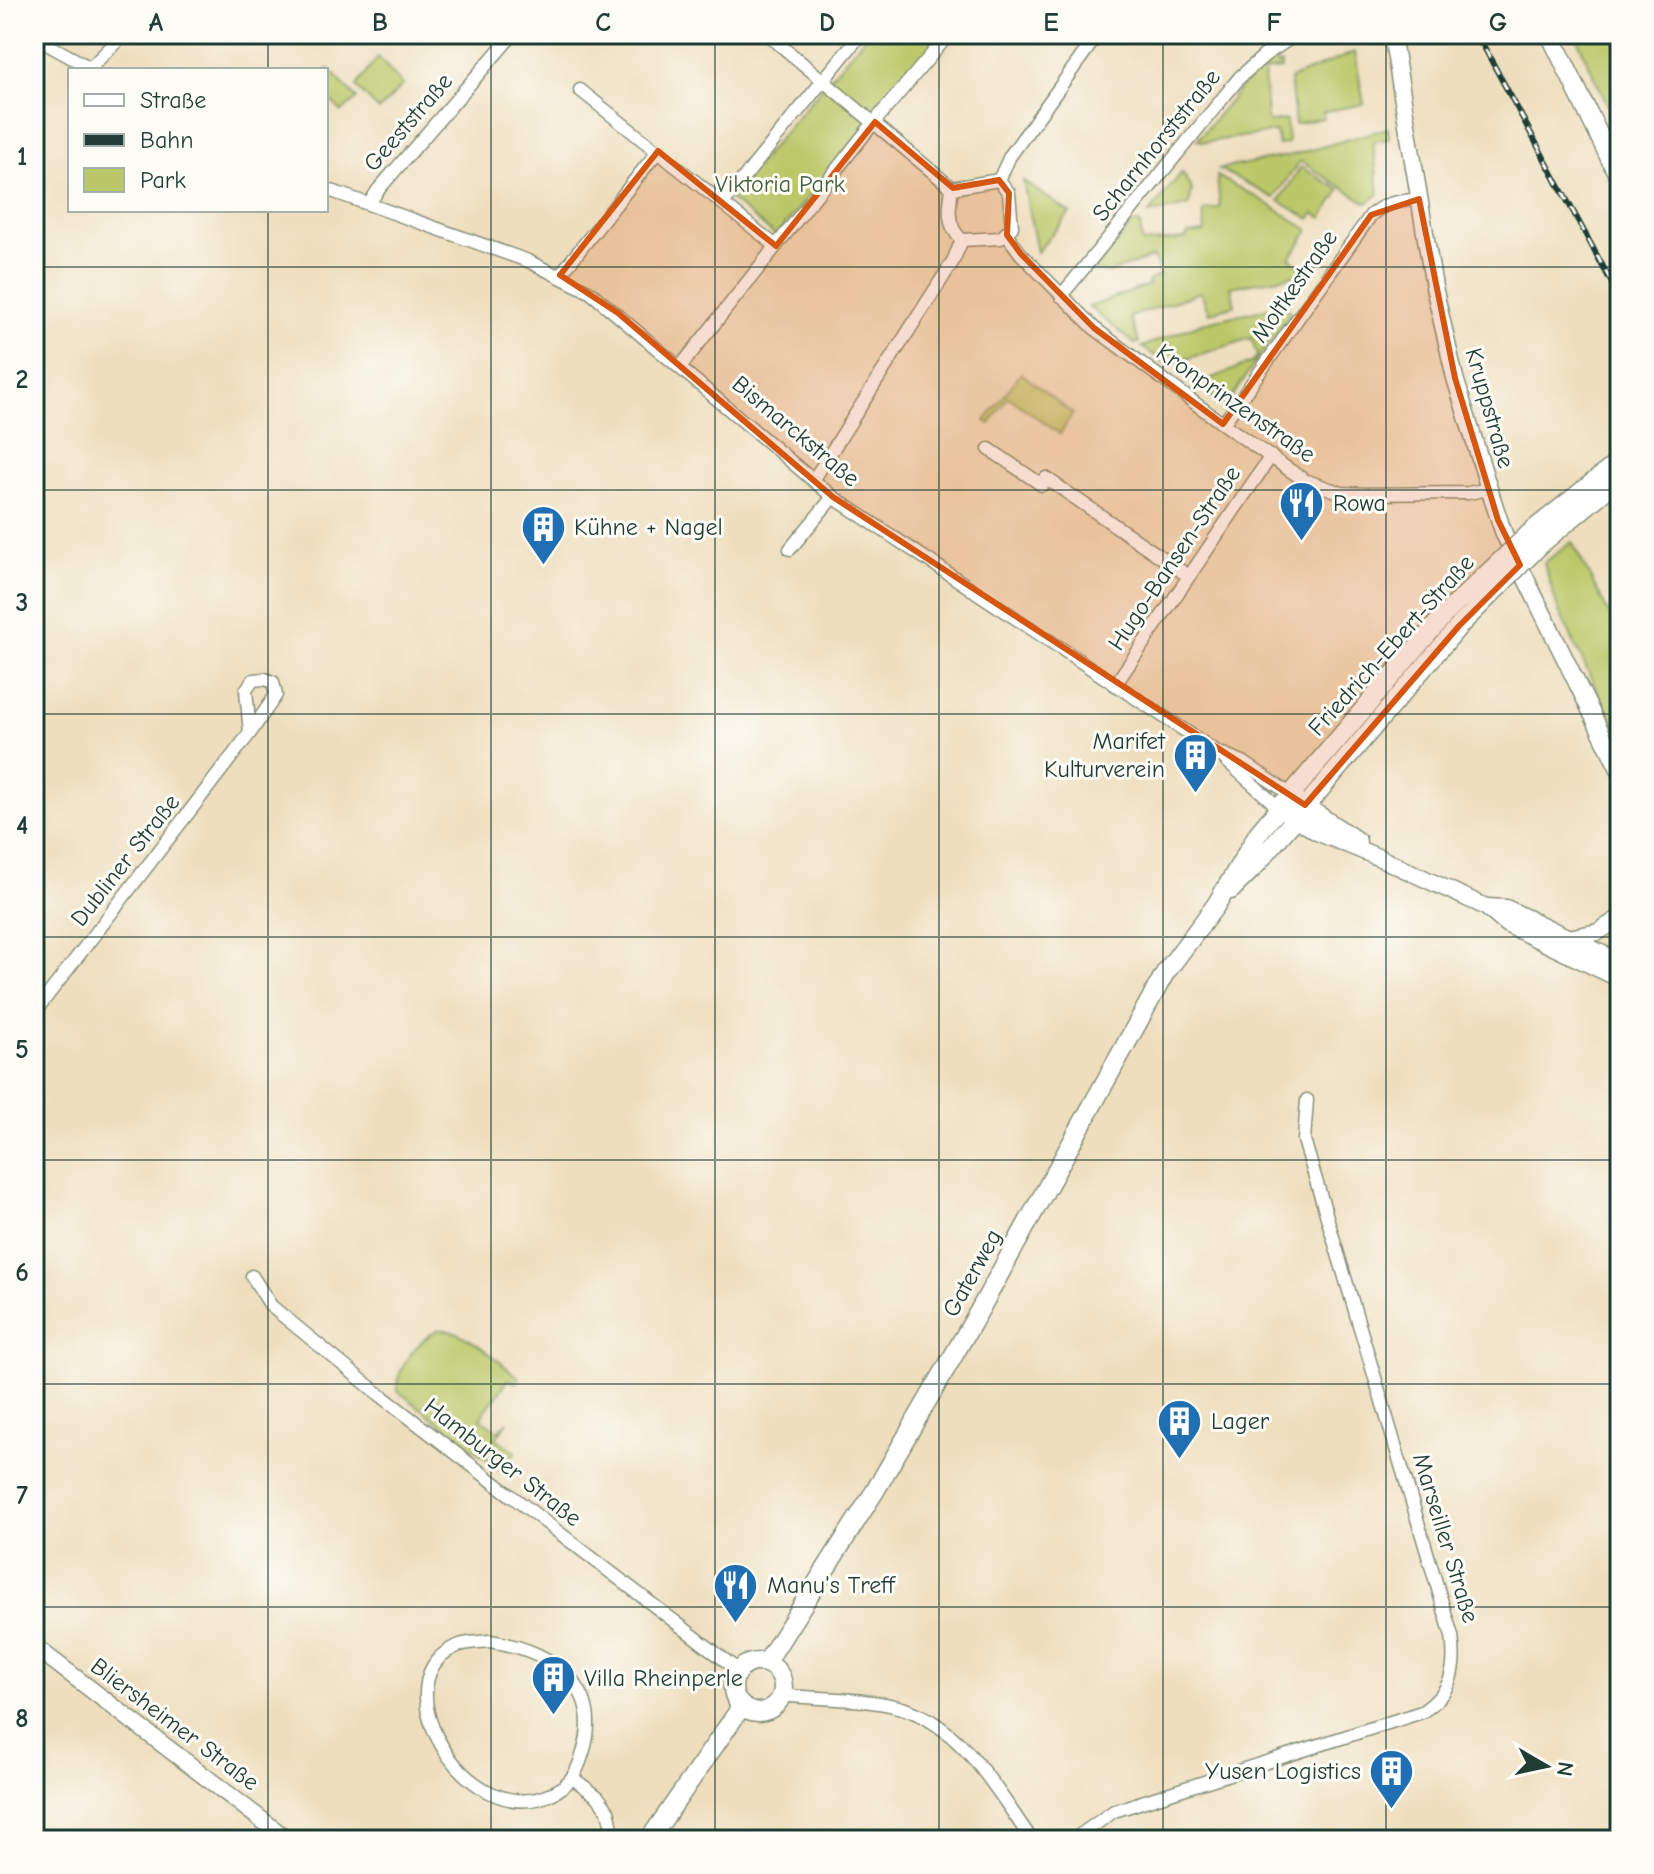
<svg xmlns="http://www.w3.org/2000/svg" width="1654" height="1874" font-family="'Comic Neue',sans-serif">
  <rect width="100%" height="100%" fill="#fdfcf7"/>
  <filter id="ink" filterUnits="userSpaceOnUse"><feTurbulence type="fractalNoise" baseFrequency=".0125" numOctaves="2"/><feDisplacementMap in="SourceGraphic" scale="16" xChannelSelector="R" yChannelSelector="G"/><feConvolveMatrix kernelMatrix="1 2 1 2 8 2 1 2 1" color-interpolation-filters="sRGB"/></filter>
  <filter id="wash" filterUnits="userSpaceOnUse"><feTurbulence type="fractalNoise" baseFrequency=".006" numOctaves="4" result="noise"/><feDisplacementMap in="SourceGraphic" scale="32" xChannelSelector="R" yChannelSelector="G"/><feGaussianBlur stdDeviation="1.8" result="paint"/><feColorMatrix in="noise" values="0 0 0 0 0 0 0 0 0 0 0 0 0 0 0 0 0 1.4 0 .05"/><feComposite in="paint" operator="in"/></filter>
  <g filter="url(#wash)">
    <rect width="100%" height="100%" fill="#eedebd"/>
    <g fill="#bbc869" stroke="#6d824e" stroke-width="2">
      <polygon points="867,34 943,34 776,236 729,198"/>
      <polygon points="1575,34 1620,34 1620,132"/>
      <polygon points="1355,52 1364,104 1323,112 1323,118 1295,124 1290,79"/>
      <polygon points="378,57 403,85 379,110 356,87"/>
      <polygon points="1273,59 1277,65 1281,64 1281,69 1264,71 1267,119 1269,122 1286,120 1288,143 1278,145 1276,132 1206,142 1197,140 1245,83"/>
      <polygon points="329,69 357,99 342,112 326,96 326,72"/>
      <polygon points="1388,128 1389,139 1373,142 1379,194 1367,203 1300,161 1274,198 1219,169 1293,155"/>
      <polygon points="1301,167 1340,190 1322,218 1314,213 1310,219 1279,201"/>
      <polygon points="1182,172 1192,190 1189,206 1149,214"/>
      <polygon points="1217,176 1262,200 1309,230 1290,258 1304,269 1301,274 1231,287 1235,305 1209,313 1201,292 1130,317 1139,342 1135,344 1089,307 1149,285 1148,281 1160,275 1153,257 1109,273 1093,271 1131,224 1140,223 1142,243 1185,239 1188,234 1205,232 1203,211 1220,208"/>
      <polygon points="1023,181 1070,213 1037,252"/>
      <polygon points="1269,308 1286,308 1291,311 1225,407 1197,384 1253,362 1257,355 1251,338 1168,365 1142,347 1202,323"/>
      <polygon points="1021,373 1073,414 1060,434 1008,397 990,424 985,421"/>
      <polygon points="1572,542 1620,635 1620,738 1558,609 1544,563"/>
      <path d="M439,1329c30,2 57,31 81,49l-4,5 -7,-4 -29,39 18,13 10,-10 -12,17 20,14 -14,19 -104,-80c-3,-24 21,-51 41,-62z"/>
    </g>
  </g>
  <g filter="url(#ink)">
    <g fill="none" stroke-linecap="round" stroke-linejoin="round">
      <defs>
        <g id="minor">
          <polyline points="767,34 952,188"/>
          <polyline points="34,37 94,70"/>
          <polyline points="90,68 124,34"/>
          <polyline points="580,90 776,246"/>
          <polyline points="999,180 1010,156 1098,34"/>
          <path d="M952,188c-3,19 -6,38 10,52l39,-2 11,-11 -3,-34 -10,-13"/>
          <polyline points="952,188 999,180"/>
          <polyline points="326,189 528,261 590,292 833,497 1217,752 1278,807"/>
          <polyline points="724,202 861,34"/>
          <polyline points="369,204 378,190 513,34"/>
          <polyline points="1007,235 1021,254 1094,328 1223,424 1304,480 1342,493 1365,494 1468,493 1489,489"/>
          <polyline points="560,275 658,151"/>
          <polyline points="1061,296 1240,77 1265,55 1297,34"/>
          <polyline points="681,366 871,126 949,34"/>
          <path d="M1223,424l148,-209c14,-13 30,-14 48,-16"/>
          <polyline points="989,449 1042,485 1046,478 1187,575"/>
          <polyline points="814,479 952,263 962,240"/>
          <polyline points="790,549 833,497"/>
          <polyline points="1115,685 1271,456"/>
          <polyline points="1223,754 1243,762 1290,794"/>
          <polyline points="34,1013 250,733 276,695 273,682 265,679 253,680 246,690 250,733"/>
          <polyline points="252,1276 271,1306 375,1391 739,1671"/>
          <path d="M490,1641c59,9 115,43 93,112 -6,20 -12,31 -32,41 -85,40 -176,-119 -91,-149 8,-3 21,-3 30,-4z"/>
          <path d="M782,1695c40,5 85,2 123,14 59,19 93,84 127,131"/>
          <polyline points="574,1779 598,1797 608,1811 615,1840"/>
          <path d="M1073,1840l41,-29 308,-99c29,-19 35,-42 30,-76l-148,-496 3,-40"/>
        </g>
        <g id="tertiary">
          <polyline points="1392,34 1434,287 1455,378 1489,489 1504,534 1620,771"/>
          <polyline points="1297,800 1358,841"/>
          <polyline points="1286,812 1317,832 1380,858 1486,907 1506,924 1620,979"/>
          <polyline points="1486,907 1506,908 1620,962"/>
          <polyline points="1573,937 1598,932 1620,918"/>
          <polyline points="34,1646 288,1840"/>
        </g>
        <g id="secondary">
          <polyline points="1550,34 1620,179"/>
          <polyline points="1231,890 1255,866 1459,626"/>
          <circle cx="758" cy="1687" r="25"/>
          <polyline points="766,1663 875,1491 978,1313 1165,973 1216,905 1259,832 1444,615"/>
          <polyline points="649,1840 742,1706"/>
        </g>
      </defs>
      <use href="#minor" stroke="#868e78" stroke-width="15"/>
      <use href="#tertiary" stroke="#868e78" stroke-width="19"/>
      <use href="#secondary" stroke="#868e78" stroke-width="21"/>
      <use href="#minor" stroke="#fff" stroke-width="12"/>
      <use href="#tertiary" stroke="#fff" stroke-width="16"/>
      <use href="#secondary" stroke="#fff" stroke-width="18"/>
      <defs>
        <polyline id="rail" points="1477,34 1620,298"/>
      </defs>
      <use href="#rail" stroke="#1f3d34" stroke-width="6"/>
      <use href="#rail" stroke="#fdfcf7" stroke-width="3" stroke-dasharray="9" stroke-linecap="butt"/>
      <defs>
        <g id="secondary-bridge">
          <polyline points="1444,615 1532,531 1620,461"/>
          <polyline points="1459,626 1542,543 1620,478"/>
        </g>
      </defs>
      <use href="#secondary-bridge" stroke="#868e78" stroke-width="21" stroke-linecap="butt"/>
      <use href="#secondary-bridge" stroke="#fff" stroke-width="18"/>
    </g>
  </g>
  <path fill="#d45610" fill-opacity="0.2" stroke="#d45610" stroke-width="6" stroke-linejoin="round" d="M875,122l78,66 46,-8 10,13 -2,42 14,19 73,74 129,96 148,-209 48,-16 36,179 43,142 22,45 -61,61 -154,179 -472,-308 -215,-184 -58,-38 98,-124 118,95z"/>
  <path fill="none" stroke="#1f3d34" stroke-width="2" stroke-opacity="0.55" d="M268,34v36M491,34v1806M715,34v1806M939,34v1806M1163,34v1806M1386,34v1806M268,210v1630M34,267h1586M34,490h1586M34,714h1586M34,937h1586M34,1160h1586M34,1384h1586M34,1607h1586"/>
  <defs>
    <symbol id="restaurant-pin" viewBox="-11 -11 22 30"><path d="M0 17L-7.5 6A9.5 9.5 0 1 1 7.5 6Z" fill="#1f6fb2" stroke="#fdfcf7"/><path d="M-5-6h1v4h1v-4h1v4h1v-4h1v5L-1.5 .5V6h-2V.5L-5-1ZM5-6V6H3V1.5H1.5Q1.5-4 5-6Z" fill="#fff"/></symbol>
    <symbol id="building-pin" viewBox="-11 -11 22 30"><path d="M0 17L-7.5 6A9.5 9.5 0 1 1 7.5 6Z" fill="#1f6fb2" stroke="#fdfcf7"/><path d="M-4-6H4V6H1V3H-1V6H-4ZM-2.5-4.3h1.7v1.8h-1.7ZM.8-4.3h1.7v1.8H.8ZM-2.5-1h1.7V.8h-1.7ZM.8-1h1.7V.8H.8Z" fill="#fff"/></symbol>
  </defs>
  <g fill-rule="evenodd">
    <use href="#restaurant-pin" x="1276" y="478" width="51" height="69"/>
    <use href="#building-pin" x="518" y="502" width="51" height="69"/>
    <use href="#building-pin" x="1170" y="730" width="51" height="69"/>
    <use href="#building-pin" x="1154" y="1396" width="51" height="69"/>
    <use href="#restaurant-pin" x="710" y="1560" width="51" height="69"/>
    <use href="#building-pin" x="528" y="1652" width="51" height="69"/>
    <use href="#building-pin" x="1366" y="1746" width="51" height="69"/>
  </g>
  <g text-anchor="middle" stroke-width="6" stroke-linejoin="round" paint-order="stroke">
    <g font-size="24" fill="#1f3d34" stroke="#fdfcf7">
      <text transform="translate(408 122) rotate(-49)" y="8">Geeststraße</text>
      <text transform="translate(1156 145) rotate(-51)" y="8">Scharnhorststraße</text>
      <text transform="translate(1294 286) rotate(-55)" y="8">Moltkestraße</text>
      <text transform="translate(1236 403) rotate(35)" y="8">Kronprinzenstraße</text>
      <text transform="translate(1490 408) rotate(74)" y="8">Kruppstraße</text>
      <text transform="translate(796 431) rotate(40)" y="8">Bismarckstraße</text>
      <text transform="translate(1174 558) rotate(-56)" y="8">Hugo-Bansen-Straße</text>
      <text transform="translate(1391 645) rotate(-48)" y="8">Friedrich-Ebert-Straße</text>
      <text transform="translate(125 860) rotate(-52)" y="8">Dubliner Straße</text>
      <text transform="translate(972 1273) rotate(-61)" y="8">Gaterweg</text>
      <text transform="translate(503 1462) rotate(38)" y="8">Hamburger Straße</text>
      <text transform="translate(1446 1538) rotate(73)" y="8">Marseiller Straße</text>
      <text transform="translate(175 1724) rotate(37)" y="8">Bliersheimer Straße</text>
    </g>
    <g font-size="24" fill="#466041" stroke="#fdfcf7">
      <text x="780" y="192">Viktoria Park</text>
    </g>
    <g font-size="24" fill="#1f3d34" stroke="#fdfcf7" text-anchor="start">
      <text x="1333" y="511">Rowa</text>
      <text x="574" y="535">Kühne + Nagel</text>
      <text x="1165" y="749" text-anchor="end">Marifet<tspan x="1165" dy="28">Kulturverein</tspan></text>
      <text x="1211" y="1429">Lager</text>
      <text x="767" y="1593">Manu's Treff</text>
      <text x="584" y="1686">Villa Rheinperle</text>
      <text x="1361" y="1779" text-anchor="end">Yusen Logistics</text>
    </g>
  </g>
  <rect width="1654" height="1874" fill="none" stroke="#fdfcf7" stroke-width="88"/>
  <rect x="68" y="68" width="260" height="144" fill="#fdfcf7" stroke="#a4b0a9" stroke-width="2"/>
  <rect x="84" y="94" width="40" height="12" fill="#ffffff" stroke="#a4b0a9" stroke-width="2"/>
  <text x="140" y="108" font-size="24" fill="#1f3d34">Straße</text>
  <rect x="84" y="134" width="40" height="12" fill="#1f3d34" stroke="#a4b0a9" stroke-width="2"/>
  <text x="140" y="148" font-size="24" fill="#1f3d34">Bahn</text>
  <rect x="84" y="168" width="40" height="24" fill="#bbc869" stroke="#a4b0a9" stroke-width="2"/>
  <text x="140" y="188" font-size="24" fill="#1f3d34">Park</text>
  <g transform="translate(1546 1766) rotate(99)" stroke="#fdfcf7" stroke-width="6" paint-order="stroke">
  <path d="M0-6L14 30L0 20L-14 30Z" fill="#1f3d34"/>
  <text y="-12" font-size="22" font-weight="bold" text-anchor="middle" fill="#1f3d34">N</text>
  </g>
  <rect x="44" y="44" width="1566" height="1786" fill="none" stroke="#1f3d34" stroke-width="3"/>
  <g font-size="26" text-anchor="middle" font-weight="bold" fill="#1f3d34">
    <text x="156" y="31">A</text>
    <text x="380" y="31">B</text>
    <text x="603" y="31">C</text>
    <text x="827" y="31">D</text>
    <text x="1051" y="31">E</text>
    <text x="1274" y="31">F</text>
    <text x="1498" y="31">G</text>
    <text x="22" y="165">1</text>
    <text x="22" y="388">2</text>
    <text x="22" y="611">3</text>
    <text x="22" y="834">4</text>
    <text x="22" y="1058">5</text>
    <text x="22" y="1281">6</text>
    <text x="22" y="1504">7</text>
    <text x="22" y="1727">8</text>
  </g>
</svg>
